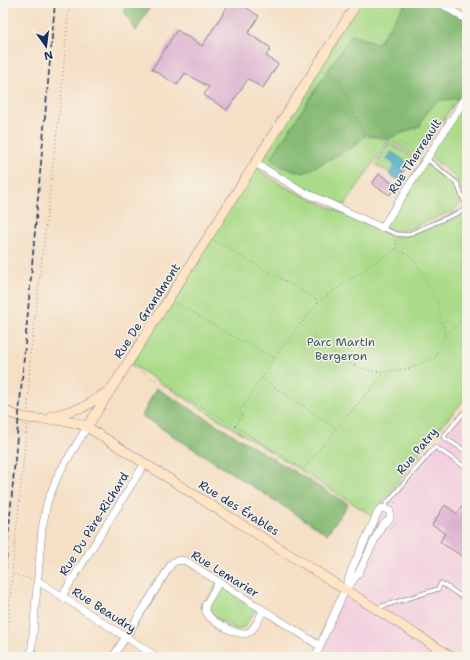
<svg xmlns="http://www.w3.org/2000/svg" width="470" height="660" font-family="'Shantell Sans',sans-serif">
  <rect width="100%" height="100%" fill="#f7f3e8"/>
  <filter id="ink" filterUnits="userSpaceOnUse"><feTurbulence type="fractalNoise" baseFrequency=".025" numOctaves="2"/><feDisplacementMap in="SourceGraphic" scale="8" xChannelSelector="R" yChannelSelector="G"/><feConvolveMatrix kernelMatrix="1 2 1 2 8 2 1 2 1" color-interpolation-filters="sRGB"/></filter>
  <filter id="wash" filterUnits="userSpaceOnUse"><feTurbulence type="fractalNoise" baseFrequency=".012" numOctaves="4" result="noise"/><feDisplacementMap in="SourceGraphic" scale="16" xChannelSelector="R" yChannelSelector="G"/><feGaussianBlur stdDeviation="0.9" result="paint"/><feColorMatrix in="noise" values="0 0 0 0 0 0 0 0 0 0 0 0 0 0 0 0 0 1.4 0 .05"/><feComposite in="paint" operator="in"/></filter>
  <g filter="url(#wash)">
    <rect width="100%" height="100%" fill="#f5dfc5"/>
    <g fill="#f3cfdf">
      <polygon points="467,409 467,657 459,657 345,586 382,510"/>
      <polygon points="345,589 454,657 315,657"/>
    </g>
    <g fill="#aadb89" stroke="#628574">
      <polygon points="357,3 434,3 467,85 418,157 389,140 344,206 285,178 256,159"/>
      <path d="M467,97v299l-45,53 -49,67 -247,-155 126,-196 29,20 114,52 13,-2 57,-26c-1,-31 -15,-37 -38,-54z"/>
      <polygon points="389,143 413,157 400,179 376,165"/>
      <polygon points="423,158 453,183 461,196 460,204 453,211 409,229 396,231 382,226"/>
      <polygon points="218,582 257,607 245,626 237,630 207,613 204,605"/>
    </g>
    <g fill="#87bb75" stroke="#51756a">
      <polygon points="125,3 152,3 136,31 124,11"/>
      <polygon points="406,3 441,3 467,19 467,97 437,101 423,118 420,126 387,139 365,135 356,145 304,173 282,167 271,158 351,35 378,43"/>
      <polygon points="156,388 348,504 327,534 142,416"/>
    </g>
    <polygon fill="#47a9c6" stroke="#316c92" points="391,152 409,163 398,180 389,175 395,165 387,159"/>
    <g id="blocks">
      <g fill="#dcafcf">
        <polygon points="230,3 239,3 259,16 248,33 271,48 266,56 278,64 263,88 248,79 227,110 204,95 209,87 185,73 177,85 152,69 177,30 202,46"/>
        <polygon points="379,174 396,186 390,195 372,184"/>
        <polygon points="464,504 467,506 467,549 462,556 440,542 445,533 432,525 445,505 457,514"/>
      </g>
    </g>
  </g>
  <g filter="url(#ink)">
    <use href="#blocks" fill-opacity="0" stroke="#888792" stroke-width="1"/>
    <g fill="none" stroke-linecap="round" stroke-linejoin="round">
      <defs>
        <g id="lane">
          <polyline points="427,159 457,183 467,208"/>
          <polyline points="382,228 396,234 407,235 467,209"/>
          <polyline points="467,409 443,437 467,452"/>
          <polyline points="385,508 386,504 435,447 467,468"/>
          <polyline points="377,608 438,589 441,583 467,600"/>
        </g>
        <g id="street">
          <polyline points="440,3 467,20"/>
          <polyline points="255,163 302,191 382,228 467,96"/>
          <polyline points="38,581 157,657"/>
          <path d="M219,582l-14,24c0,4 1,6 3,9 5,7 31,22 39,18 8,-3 13,-16 16,-23"/>
          <polyline points="62,596 145,463"/>
          <polyline points="31,657 42,529 47,503 58,475 87,427"/>
          <polyline points="113,657 172,563 179,560 186,561 320,646"/>
          <polyline points="316,657 324,636 345,590 351,571 379,510 382,508 390,511 390,518 382,525 358,574 345,590"/>
        </g>
        <g id="secondary">
          <path d="M3,409c26,17 57,5 84,18l365,230"/>
          <polyline points="52,416 84,407 107,392"/>
          <polyline points="87,427 357,3"/>
        </g>
      </defs>
      <use href="#lane" stroke="#888792" stroke-width="5"/>
      <use href="#street" stroke="#888792" stroke-width="8"/>
      <use href="#secondary" stroke="#888792" stroke-width="10"/>
      <g stroke="#888792" stroke-width="1" stroke-dasharray="1 3" stroke-linecap="butt">
        <polyline points="322,70 339,80 366,139 387,134 421,156"/>
        <polyline points="215,241 318,300"/>
        <polyline points="397,250 408,255 416,262 437,301 445,336 467,316"/>
        <polyline points="175,302 222,330 274,358 319,301 381,258 396,250 396,238"/>
        <path d="M300,324c25,20 50,50 85,47"/>
        <polyline points="134,367 235,426 303,469 386,371 407,369 435,358 445,336"/>
        <polyline points="261,378 337,429"/>
        <polyline points="28,410 30,358 61,98 69,3"/>
        <polyline points="27,425 12,574 31,579"/>
        <polyline points="235,426 242,416 240,412 274,358"/>
        <polyline points="395,507 395,500"/>
        <polyline points="389,528 396,522"/>
        <polyline points="5,657 12,574"/>
      </g>
      <use href="#lane" stroke="#fff" stroke-width="3.5"/>
      <use href="#street" stroke="#fff" stroke-width="7"/>
      <use href="#secondary" stroke="#ffe4c6" stroke-width="9"/>
      <polyline stroke="#1b2f5e" stroke-width="1.5" stroke-dasharray="6 3" stroke-linecap="butt" points="3,596 55,3"/>
    </g>
  </g>
  <g text-anchor="middle" stroke-width="3" stroke-linejoin="round" paint-order="stroke">
    <g font-size="12" fill="#1b2f5e" stroke="#f7f3e8">
      <text transform="translate(415 156) rotate(-57)" y="4">Rue Therreault</text>
      <text transform="translate(147 311) rotate(-57)" y="4">Rue De Grandmont</text>
      <text transform="translate(417 451) rotate(-50)" y="4">Rue Patry</text>
      <text transform="translate(239 508) rotate(32)" y="4">Rue des Érables</text>
      <text transform="translate(94 524) rotate(-58)" y="4">Rue Du Père-Richard</text>
      <text transform="translate(225 574) rotate(32)" y="4">Rue Lemarier</text>
      <text transform="translate(104 610) rotate(33)" y="4">Rue Beaudry</text>
    </g>
    <g font-size="12" fill="#3f5a69" stroke="#f7f3e8">
      <text x="341" y="346">Parc Martin<tspan x="341" dy="14">Bergeron</tspan></text>
    </g>
  </g>
  <rect width="470" height="660" fill="none" stroke="#f7f3e8" stroke-width="16"/>
  <g transform="translate(46 46) rotate(166)" stroke="#f7f3e8" stroke-width="3" paint-order="stroke">
  <path d="M0-3L7 15L0 10L-7 15Z" fill="#1b2f5e"/>
  <text y="-6" font-size="11" font-weight="bold" text-anchor="middle" fill="#1b2f5e">N</text>
  </g>
</svg>
